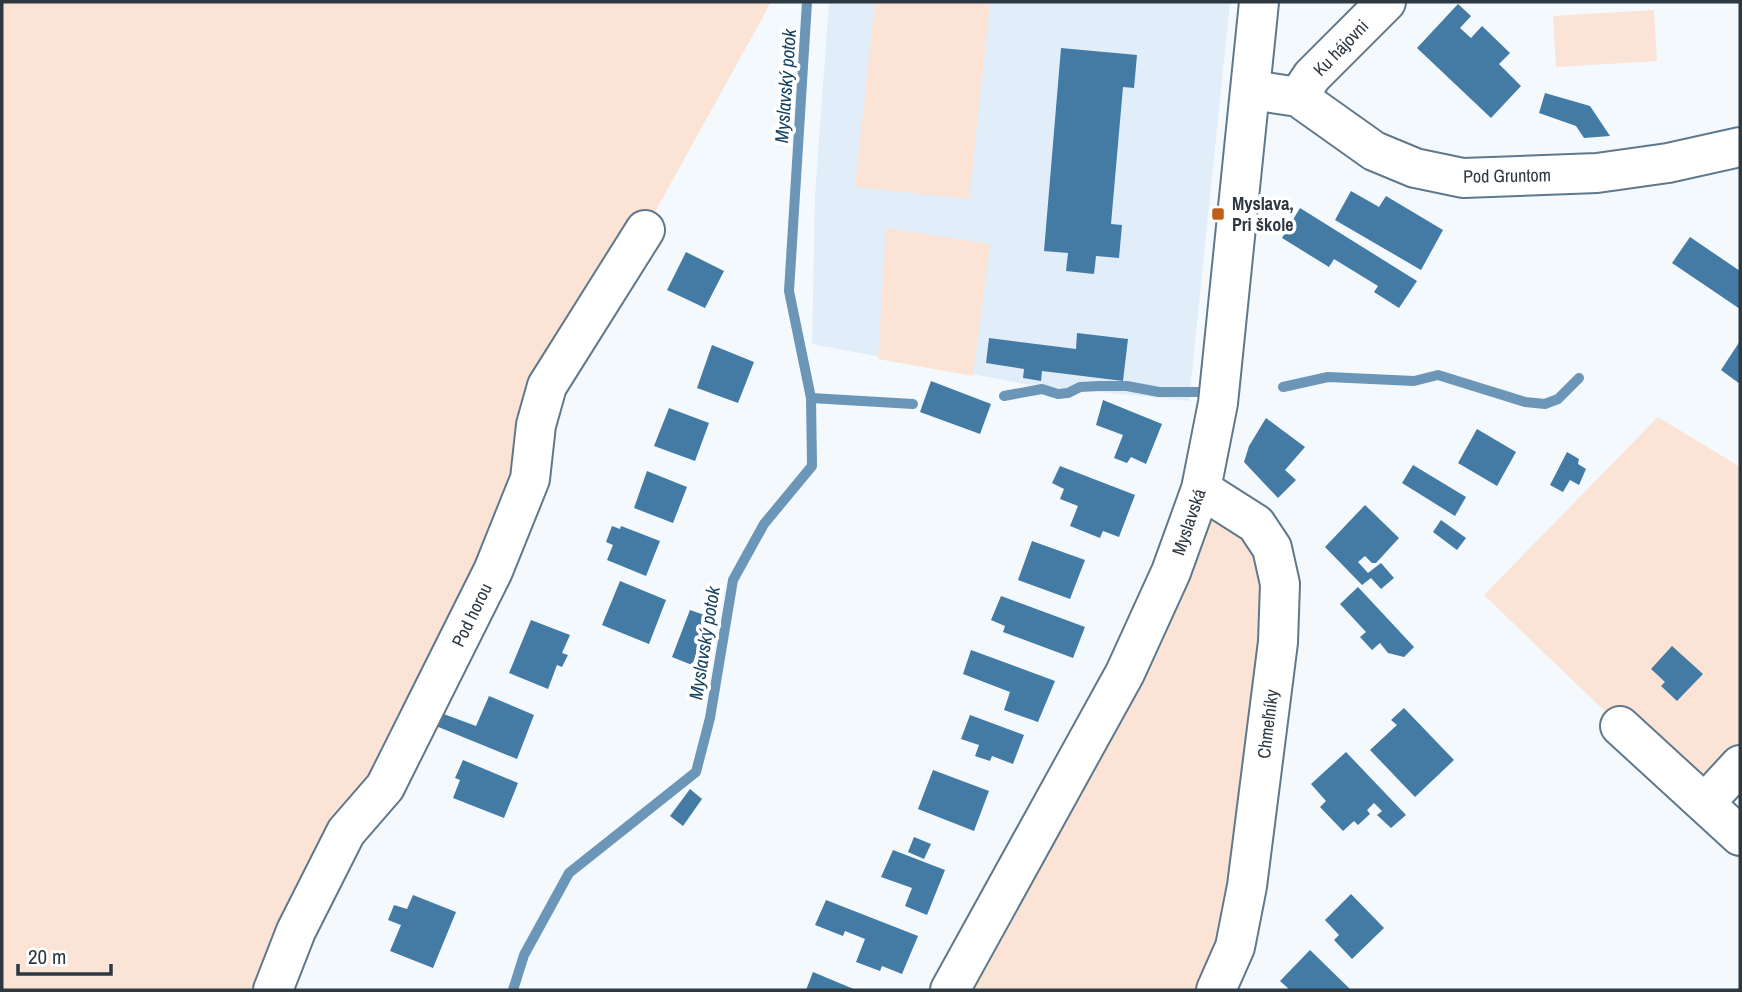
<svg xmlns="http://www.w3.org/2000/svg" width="1742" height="992" font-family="'Archivo Narrow',sans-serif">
  <rect width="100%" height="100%" fill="#f3f9fd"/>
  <polygon fill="#e1eefa" points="829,2 1230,2 1189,401 1024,384 812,344 815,196"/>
  <g fill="#fbe3d6">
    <polygon points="2,2 771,2 645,230 547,386 530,479 273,990 2,990"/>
    <polygon points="875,2 990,2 969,199 855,187"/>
    <polygon points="1654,10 1657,61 1556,67 1553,16"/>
    <polygon points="886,228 990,244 973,376 878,359"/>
    <polygon points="1658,417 1740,467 1740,757 1706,779 1617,723 1484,595"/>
    <polygon points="1201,489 1272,548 1216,990 950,990"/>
  </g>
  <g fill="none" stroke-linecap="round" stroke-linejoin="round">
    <g stroke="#6b96b8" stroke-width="10">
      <polyline points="1283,387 1328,377 1414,381 1438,375 1525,402 1545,404 1558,399 1579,378"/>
      <polyline points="1004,396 1042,389 1058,394 1068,393 1080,387 1099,386 1127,386 1159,392 1200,392"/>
      <polyline points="811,398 913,404"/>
      <polyline points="513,990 524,955 569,873 696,772 710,718 733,580 764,524 812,466 811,398 789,291 807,2"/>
    </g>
  </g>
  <g fill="#447ba5">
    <polygon points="1458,4 1471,16 1460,28 1471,38 1482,26 1510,53 1499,64 1521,86 1491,118 1417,48"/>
    <polygon points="1061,48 1137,55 1134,88 1123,87 1111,224 1122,225 1119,258 1096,256 1094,274 1066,271 1068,253 1044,251"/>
    <polygon points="1545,93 1590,106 1610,136 1584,138 1576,126 1539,113"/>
    <polygon points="1351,191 1379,207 1386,196 1443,230 1421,270 1335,220"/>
    <polygon points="1300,208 1417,281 1399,308 1374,292 1378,286 1334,259 1329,267 1282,238"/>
    <polygon points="1690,237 1740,271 1740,309 1672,263"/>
    <polygon points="686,252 724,271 705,308 667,290"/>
    <polygon points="1077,333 1128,339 1123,381 1042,371 1041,381 1023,378 1024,369 986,363 989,338 1076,349"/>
    <polygon points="1740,341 1740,384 1721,370"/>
    <polygon points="712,345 754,362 738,403 697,388"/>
    <polygon points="931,381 991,404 980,434 920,412"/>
    <polygon points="1103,400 1162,424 1146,464 1131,457 1127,463 1114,458 1123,435 1096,425"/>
    <polygon points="669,408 709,423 695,461 654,446"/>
    <polygon points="1266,418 1305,447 1285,470 1296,480 1278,498 1244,462 1249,446"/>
    <polygon points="1477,429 1516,452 1497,486 1458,463"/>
    <polygon points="1567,452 1579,459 1578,464 1586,469 1579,485 1570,480 1563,492 1550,485"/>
    <polygon points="1413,465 1466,497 1455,516 1402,483"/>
    <polygon points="1060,466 1135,495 1119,537 1103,531 1100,538 1070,526 1078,506 1060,499 1064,489 1052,483"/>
    <polygon points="647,471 687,487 673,523 634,508"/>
    <polygon points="1365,505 1399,538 1376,563 1372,563 1365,556 1358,562 1368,573 1381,563 1394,578 1381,589 1371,578 1362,585 1325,547"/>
    <polygon points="1441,520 1466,538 1457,550 1433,532"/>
    <polygon points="612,526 620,529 621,526 660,541 646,576 607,560 613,545 606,542"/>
    <polygon points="1032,541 1085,560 1070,599 1018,580"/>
    <polygon points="620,581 666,600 649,644 602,625"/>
    <polygon points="1358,587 1414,647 1404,657 1388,653 1380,643 1372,650 1360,637 1366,632 1340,604"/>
    <polygon points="1001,596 1085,627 1073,658 1003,632 1005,626 991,620"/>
    <polygon points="690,610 710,617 692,665 672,657"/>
    <polygon points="531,620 570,635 562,653 568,655 562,667 557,665 548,689 509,673"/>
    <polygon points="1672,646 1703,674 1677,701 1661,686 1665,682 1651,669"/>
    <polygon points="971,650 1055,681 1038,722 1004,710 1010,692 963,674"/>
    <polygon points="489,696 534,715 517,759 436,726 441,713 476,726"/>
    <polygon points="1404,708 1454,760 1415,797 1370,750 1397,725 1391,720"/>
    <polygon points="970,715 1024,735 1013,764 992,756 990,761 975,756 979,745 961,739"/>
    <polygon points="1346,752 1406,815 1391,828 1377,815 1382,811 1374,803 1367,810 1370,814 1358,825 1354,821 1343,831 1320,807 1326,801 1311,784"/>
    <polygon points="463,760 518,783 504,818 453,798 460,780 455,778"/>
    <polygon points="933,770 989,791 974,831 918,809"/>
    <polygon points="690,789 702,799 683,826 670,816"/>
    <polygon points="914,837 931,844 924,859 908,852"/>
    <polygon points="893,850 945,870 927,915 905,906 912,888 881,877"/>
    <polygon points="1351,894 1384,928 1352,959 1334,940 1339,935 1325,920"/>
    <polygon points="413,895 456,912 433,968 390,951 401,925 388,920 394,905 407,909"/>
    <polygon points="826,900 918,936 902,974 882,966 880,971 856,962 865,939 845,931 843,936 815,925"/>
    <polygon points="1310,950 1351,990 1290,990 1280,981"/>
    <polygon points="813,972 856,990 806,990"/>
  </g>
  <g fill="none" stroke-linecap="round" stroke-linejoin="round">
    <defs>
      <g id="minor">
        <polyline points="1251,90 1298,97 1374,151 1415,168 1463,178 1597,173 1668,163 1740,147"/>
        <polyline points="1298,97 1312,76 1386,2"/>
        <polyline points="1201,489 1256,524 1272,548 1280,584 1278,642 1247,886 1235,947 1216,990"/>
        <polyline points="1620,726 1740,836"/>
        <polyline points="1705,803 1740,765"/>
        <polyline points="273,990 296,931 346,832 385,787 493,571 530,479 536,425 547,386 645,230"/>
        <polyline points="950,990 1125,673 1171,572 1201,489 1218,403 1259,2"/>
      </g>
    </defs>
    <use href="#minor" stroke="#5f788c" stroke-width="42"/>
    <use href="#minor" stroke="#fff" stroke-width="38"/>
  </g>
  <rect fill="#be5f18" stroke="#fff" stroke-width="2.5" x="1211" y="207" width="14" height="14" rx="3.5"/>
  <g text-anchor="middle" stroke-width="7" stroke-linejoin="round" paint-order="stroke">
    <g font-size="18" fill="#2d3841" stroke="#fff">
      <text transform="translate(1341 48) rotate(-46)" y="6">Ku hájovni</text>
      <text transform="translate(1507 176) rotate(-1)" y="6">Pod Gruntom</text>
      <text transform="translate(1189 522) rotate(-71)" y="6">Myslavská</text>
      <text transform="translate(472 615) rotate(-64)" y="6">Pod horou</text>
      <text transform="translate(1268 724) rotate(-83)" y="6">Chmeľníky</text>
    </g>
    <g font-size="18" font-weight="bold" fill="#2d3841" stroke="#fff" text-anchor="start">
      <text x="1232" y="210">Myslava,<tspan x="1232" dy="21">Pri škole</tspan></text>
    </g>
    <g font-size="19" font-style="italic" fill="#174260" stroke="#fff">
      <text transform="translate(785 86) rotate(-86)" y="7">Myslavský potok</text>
      <text transform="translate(704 643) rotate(-81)" y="7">Myslavský potok</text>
    </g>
  </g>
  <rect width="1742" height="992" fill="none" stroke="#2d3841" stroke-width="7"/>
  <path d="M18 964v10h93v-10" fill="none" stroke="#2d3841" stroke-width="3.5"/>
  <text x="28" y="964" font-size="21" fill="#2d3841" stroke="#ffffff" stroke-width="5" paint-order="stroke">20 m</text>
</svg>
